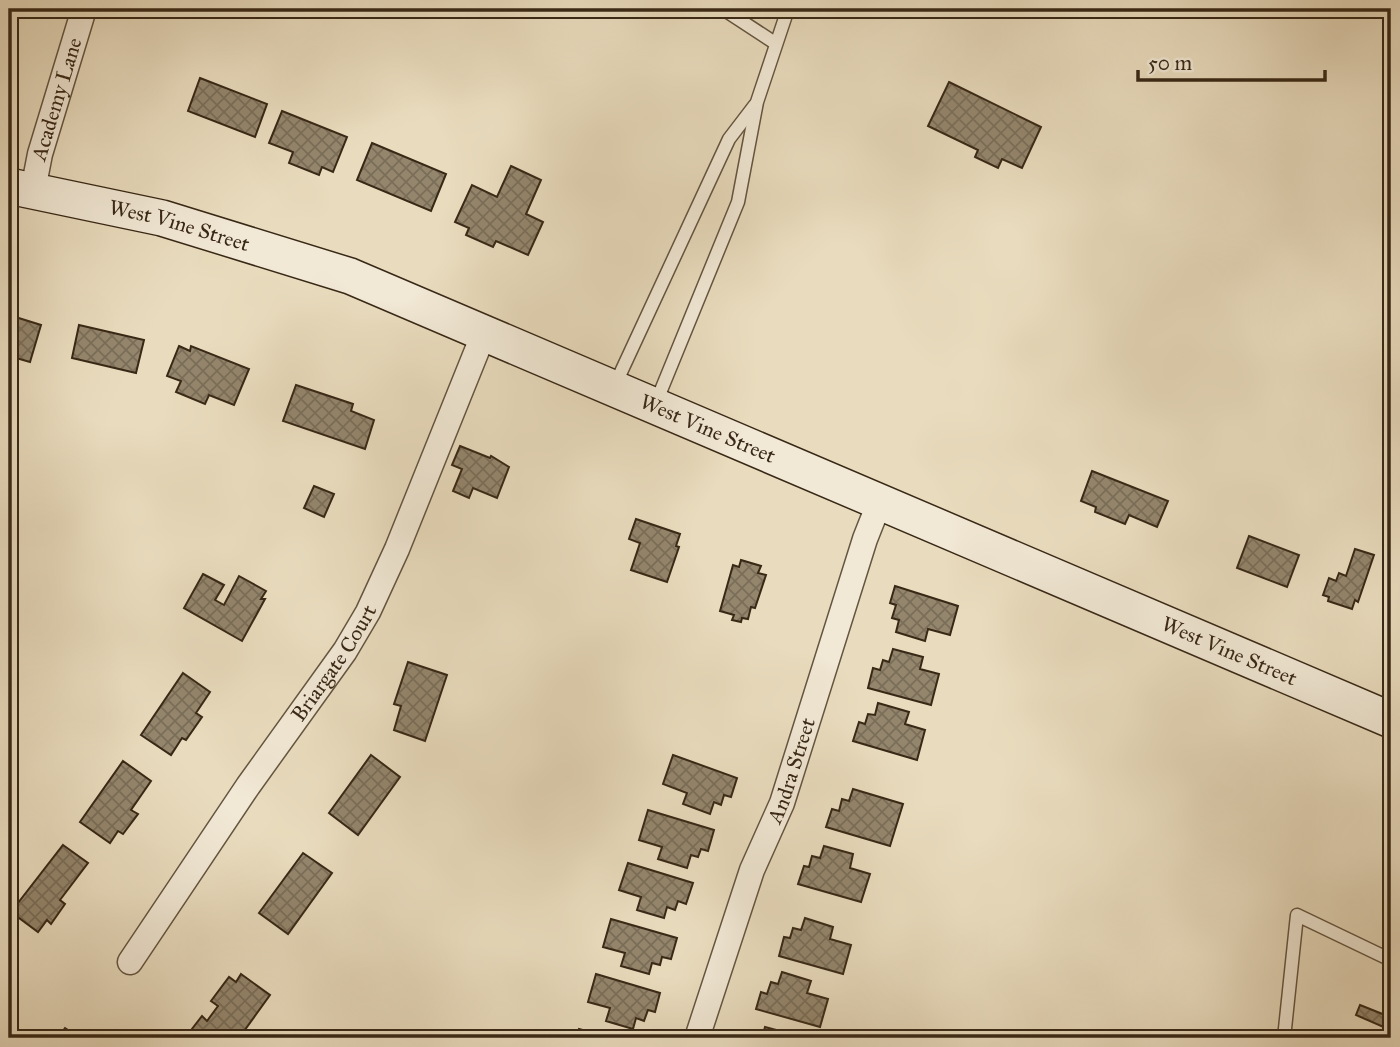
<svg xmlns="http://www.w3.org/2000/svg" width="1400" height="1047" font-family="'IM FELL Great Primer',serif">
  <defs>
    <pattern id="building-cross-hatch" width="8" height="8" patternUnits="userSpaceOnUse" patternTransform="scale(1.75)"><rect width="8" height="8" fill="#94866d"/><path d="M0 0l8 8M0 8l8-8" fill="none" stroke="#7a6e59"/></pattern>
  </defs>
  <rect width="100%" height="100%" fill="#e9dcbe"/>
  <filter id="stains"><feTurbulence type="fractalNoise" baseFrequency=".00286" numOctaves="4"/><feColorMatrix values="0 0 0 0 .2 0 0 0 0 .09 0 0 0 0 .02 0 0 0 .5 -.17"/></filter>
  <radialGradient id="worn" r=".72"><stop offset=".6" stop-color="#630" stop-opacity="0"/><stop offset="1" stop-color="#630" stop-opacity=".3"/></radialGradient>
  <g fill="url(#building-cross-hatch)" stroke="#382816" stroke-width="2">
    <polygon points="200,78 267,104 255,137 188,111"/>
    <polygon points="949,82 1041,127 1022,168 1002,159 998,168 975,157 978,150 928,126"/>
    <polygon points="282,111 347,137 333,172 322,167 319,175 289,163 293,152 269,143"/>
    <polygon points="372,143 446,174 431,211 357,180"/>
    <polygon points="511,166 541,180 526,214 543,222 528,255 496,241 493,247 466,235 469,228 455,222 472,185 497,197"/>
    <polygon points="9,315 41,325 30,362 9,356"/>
    <polygon points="79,325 144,340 136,373 72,358"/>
    <polygon points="179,346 190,351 191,346 249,369 234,405 209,395 205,404 176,392 181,381 167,376"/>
    <polygon points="296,385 353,404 351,411 374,420 365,449 283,421"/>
    <polygon points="460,446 490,458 491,456 509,467 497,498 473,488 469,498 453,491 462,469 452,465"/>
    <polygon points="1092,471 1168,501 1157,527 1129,515 1125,524 1095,512 1096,507 1081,501"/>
    <polygon points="314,486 334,494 324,517 304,508"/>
    <polygon points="636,519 680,534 676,546 679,547 667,582 631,570 640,543 629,539"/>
    <polygon points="1249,536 1299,555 1287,587 1237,568"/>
    <polygon points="1355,549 1374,555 1358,602 1355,600 1352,609 1328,601 1329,597 1323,595 1329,578 1336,581 1339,573 1346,576"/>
    <polygon points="741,560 761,566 758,573 766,575 755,608 751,607 748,619 742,618 741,622 732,620 734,615 720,611 733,565 739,567"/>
    <polygon points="203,574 224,585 215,600 224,605 239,576 266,591 261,599 265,599 242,641 184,608"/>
    <polygon points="895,586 958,606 950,635 928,629 925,641 896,632 899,620 892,618 896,605 890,603"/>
    <polygon points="893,649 923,657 920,669 939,674 931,705 868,688 873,668 880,670 883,660 889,662"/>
    <polygon points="408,662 447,675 425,741 394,730 401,706 394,704"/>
    <polygon points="183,673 210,692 196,713 202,717 186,740 182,738 171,755 141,735"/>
    <polygon points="878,703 909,712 905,724 925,730 917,760 853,741 859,722 865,724 868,714 875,715"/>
    <polygon points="371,755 400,777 358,835 329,813"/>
    <polygon points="673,755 737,778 731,797 724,795 721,805 714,802 710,814 683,804 687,793 663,784"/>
    <polygon points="123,761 151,781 131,810 138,814 123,834 118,831 110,843 80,822"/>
    <polygon points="853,789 903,804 890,846 826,827 832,809 839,811 842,799 849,801"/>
    <polygon points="648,810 714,830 708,851 701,849 698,857 691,855 687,868 658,859 662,847 639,840"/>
    <polygon points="63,845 88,863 60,900 65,904 51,924 47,920 38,932 11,912"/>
    <polygon points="824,846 853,854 850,868 870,874 861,902 798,884 804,866 809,867 812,856 820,858"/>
    <polygon points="303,853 332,873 288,934 259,913"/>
    <polygon points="628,863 693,883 686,904 678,901 675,910 667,907 664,918 637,910 641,897 619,890"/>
    <polygon points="805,918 833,927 830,939 851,945 843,974 779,956 784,937 790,938 793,928 801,930"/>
    <polygon points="611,919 677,938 671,959 662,957 660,965 652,963 649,974 621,966 625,953 603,947"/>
    <polygon points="782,972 811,981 807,993 828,999 820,1027 756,1009 761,992 767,994 771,982 778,984"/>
    <polygon points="241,974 270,995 239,1038 185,1038 202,1016 207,1021 218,1006 211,1001 229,977 236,982"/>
    <polygon points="596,974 660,993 655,1012 648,1010 644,1021 636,1018 633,1029 606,1021 610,1008 588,1002"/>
    <polygon points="1360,1005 1390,1017 1391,1013 1391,1038 1381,1038 1386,1028 1356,1015"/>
    <polygon points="765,1027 795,1035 794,1038 762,1038"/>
    <polygon points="65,1028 80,1038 58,1038"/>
    <polygon points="579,1029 612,1038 577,1038"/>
  </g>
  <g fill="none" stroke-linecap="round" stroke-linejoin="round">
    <defs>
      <g id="lane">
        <polyline points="723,9 775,43"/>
        <polyline points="615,385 729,139 755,105"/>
        <polyline points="655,405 738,202 757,102 788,9"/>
        <polyline points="1284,1038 1297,915 1391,960"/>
      </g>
      <g id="street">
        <path id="s1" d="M33,190l7,-36 44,-145"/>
        <path id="s2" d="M130,962l118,-176 97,-135 23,-39 29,-63 87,-216"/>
        <path id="s3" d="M697,1038l55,-168 30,-67 83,-264 15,-38"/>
      </g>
      <g id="secondary">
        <path id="s4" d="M9,186l153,32 188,58 1041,444"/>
      </g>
    </defs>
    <use href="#lane" stroke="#645540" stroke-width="15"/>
    <use href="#street" stroke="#645540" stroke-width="27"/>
    <use href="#secondary" stroke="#382816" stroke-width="38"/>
    <use href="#lane" stroke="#f1e8d5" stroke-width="12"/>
    <use href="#street" stroke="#f1e8d5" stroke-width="24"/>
    <use href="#secondary" stroke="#f1e8d5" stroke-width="35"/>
  </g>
  <g text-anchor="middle" stroke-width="7" stroke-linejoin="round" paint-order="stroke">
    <g font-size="21" fill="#382816" stroke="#f1e8d5">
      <text dy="7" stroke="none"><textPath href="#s1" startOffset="94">Academy Lane</textPath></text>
      <text dy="7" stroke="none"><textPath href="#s4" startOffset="175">West Vine Street</textPath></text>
      <text dy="7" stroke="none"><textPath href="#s4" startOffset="742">West Vine Street</textPath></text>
      <text dy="7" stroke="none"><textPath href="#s4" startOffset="1309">West Vine Street</textPath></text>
      <text dy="7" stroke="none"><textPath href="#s2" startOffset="362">Briargate Court</textPath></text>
      <text dy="7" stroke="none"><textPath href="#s3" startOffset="284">Andra Street</textPath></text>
    </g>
  </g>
  <rect width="1400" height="1047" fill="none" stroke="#e9dcbe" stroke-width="35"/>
  <rect x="10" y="10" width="1379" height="1026" fill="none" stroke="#382816" stroke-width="3.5"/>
  <rect x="18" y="18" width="1365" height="1012" fill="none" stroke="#382816" stroke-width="2"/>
  <path d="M1138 70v10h187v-10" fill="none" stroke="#382816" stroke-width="3.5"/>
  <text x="1148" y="70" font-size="21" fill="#382816" stroke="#f1e8d5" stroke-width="5" paint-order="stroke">50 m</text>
  <rect width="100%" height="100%" filter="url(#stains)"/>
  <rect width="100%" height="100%" fill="url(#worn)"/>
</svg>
